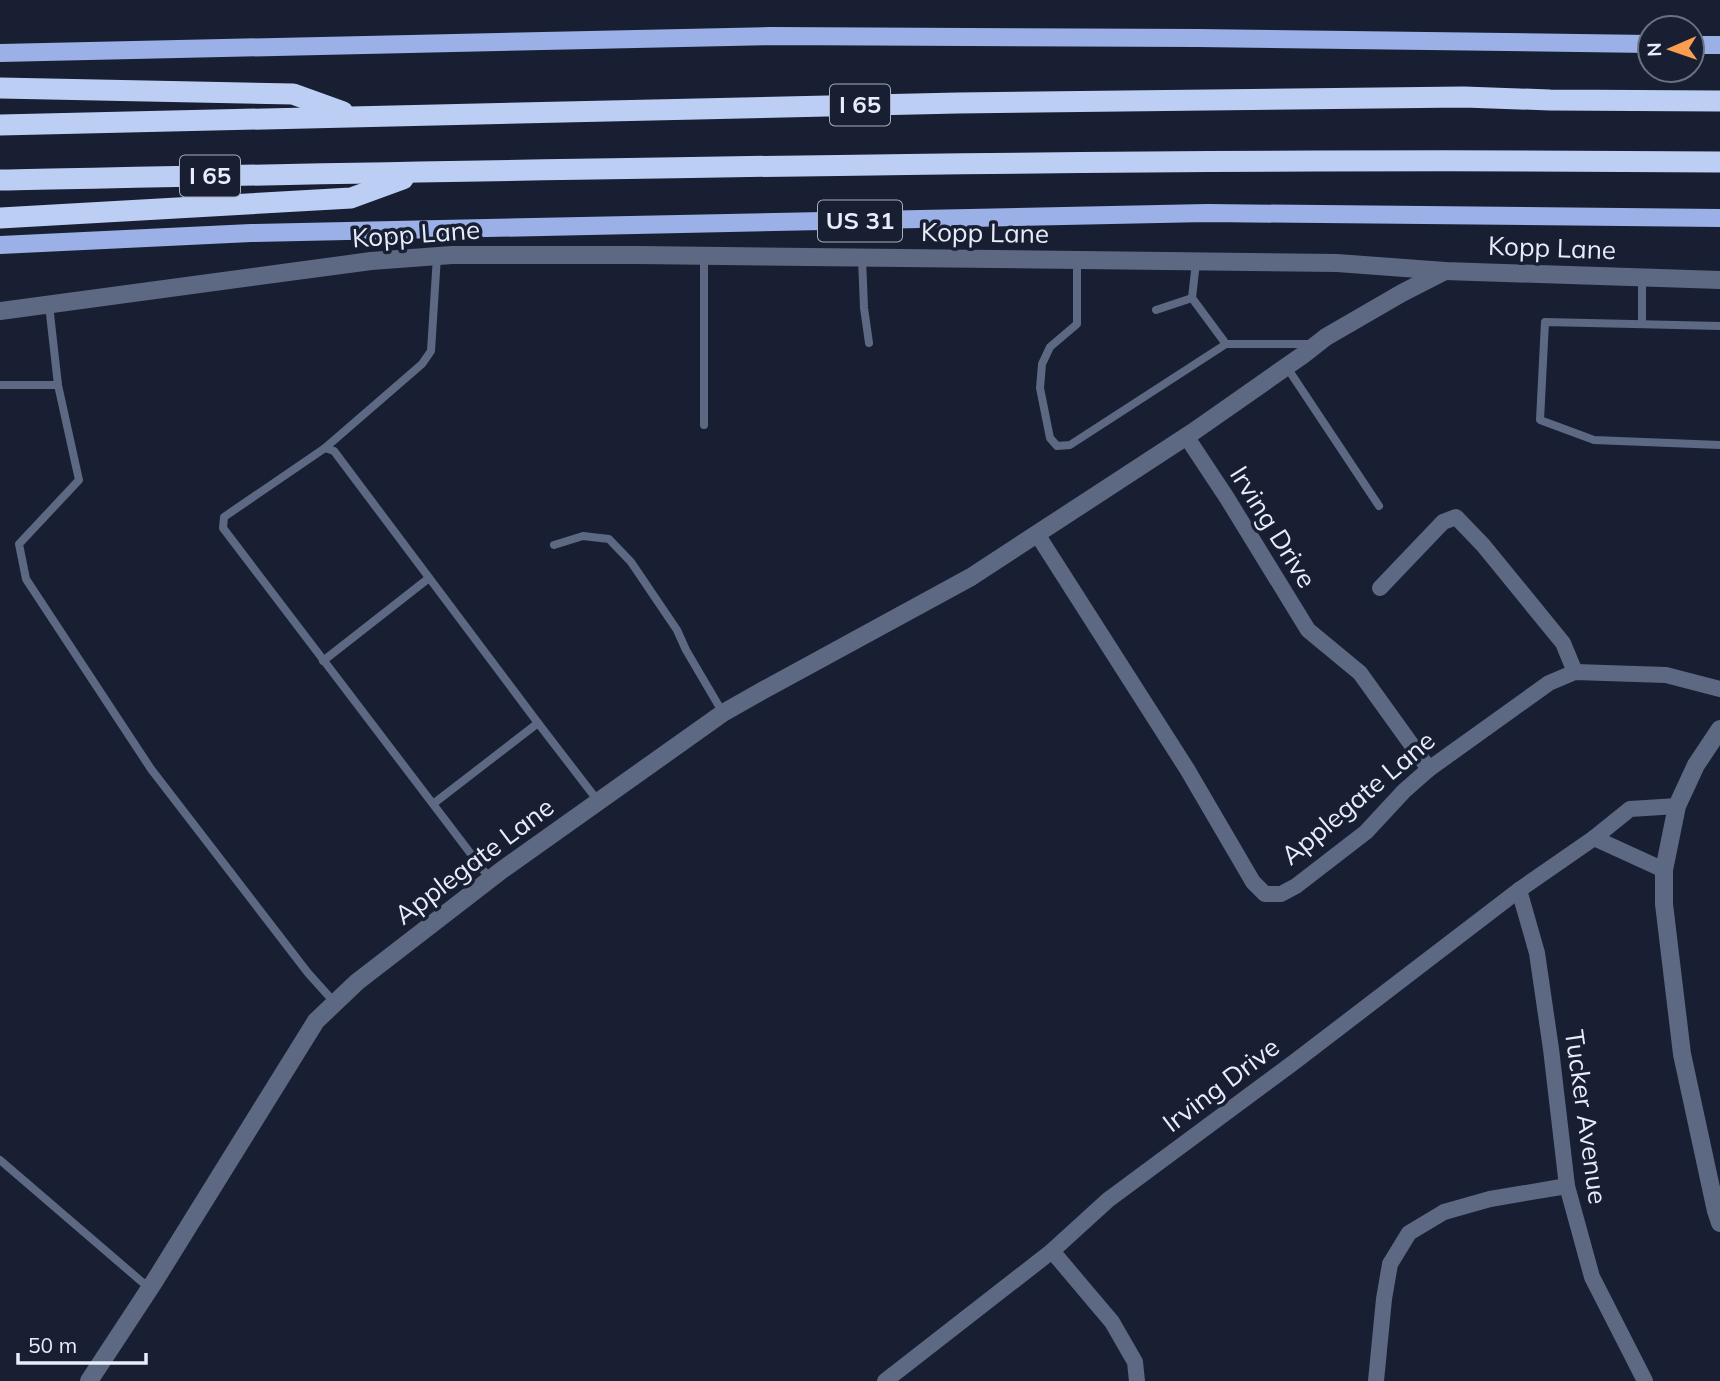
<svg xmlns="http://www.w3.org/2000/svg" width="1720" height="1381" font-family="Mulish,sans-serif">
  <rect width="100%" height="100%" fill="#181f33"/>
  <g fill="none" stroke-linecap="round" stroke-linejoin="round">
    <g stroke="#5d6882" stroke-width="8">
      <polyline points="862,258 864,308 869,343"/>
      <polyline points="1077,261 1077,324 1050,347 1042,364 1040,388 1050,438 1057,446 1070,445 1226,344 1192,298 1156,310"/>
      <polyline points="1192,298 1196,262"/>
      <polyline points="49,305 58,385 79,480 19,544 26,579 151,769 308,973 335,1003"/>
      <polyline points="1642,323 1642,277"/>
      <polyline points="1720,326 1545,322 1540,420 1594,440 1720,445"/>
      <polyline points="1226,344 1311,344"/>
      <polyline points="1286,366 1379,506"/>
      <polyline points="0,385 58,385"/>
      <polyline points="704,425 704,257"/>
      <polyline points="325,448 422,364 431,351 437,256"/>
      <polyline points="554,545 583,536 609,539 631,562 677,630 686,650 723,713"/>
      <polyline points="323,661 429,578"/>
      <polyline points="538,723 598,801"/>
      <polyline points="433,804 538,723 334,451 325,448 224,517 223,528 490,879"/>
      <polyline points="0,1160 149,1288"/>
    </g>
    <g stroke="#5d6882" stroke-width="16">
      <polyline points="1186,436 1227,498 1308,630 1360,673 1429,769"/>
      <polyline points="1037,534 1187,769 1253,882 1265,894 1281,894 1296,886 1366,832 1404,791 1429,769 1549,683 1575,672 1666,675 1720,689"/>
      <polyline points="1380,588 1443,522 1456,517 1483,545 1563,643 1575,672"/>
      <polyline points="1594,838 1664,870"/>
      <polyline points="1519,890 1537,953 1551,1049 1567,1186 1592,1277 1645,1381"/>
      <polyline points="1052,1251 1112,1322 1135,1362 1137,1381"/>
      <polyline points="885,1381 1052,1251 1108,1200 1293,1063 1519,890 1594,838 1630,809 1677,806"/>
      <polyline points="1376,1381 1384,1299 1390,1264 1409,1233 1444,1212 1490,1199 1567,1186"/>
    </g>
    <g stroke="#5d6882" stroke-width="18">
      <polyline points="0,311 371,261 452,255 638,255 1337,263 1445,271 1720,280"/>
      <polyline points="1720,729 1696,765 1677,806 1664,870 1664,904 1682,1054 1716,1211 1720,1223"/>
      <polyline points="89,1381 154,1282 316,1021 357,982 502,870 723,713 760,692 971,577 1193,432 1303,355 1326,337 1402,293 1445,271"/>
    </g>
    <g stroke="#9ab0e6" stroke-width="18">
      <polyline points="1692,45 1720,45"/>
      <polyline points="0,53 770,36 1198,38 1650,44"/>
      <polyline points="0,245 251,233 1207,213 1720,218"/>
    </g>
    <g stroke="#bdcef5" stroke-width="21">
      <polyline points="0,88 293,94 343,112"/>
      <polyline points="0,125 958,103 1464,97 1550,100 1720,101"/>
      <path d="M0,180c573,-11 1147,-23 1720,-18"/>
      <polyline points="0,218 351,198 403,179"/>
    </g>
  </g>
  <g text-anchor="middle" stroke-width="7" stroke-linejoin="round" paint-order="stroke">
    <g fill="#181f33" stroke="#a9afbf" stroke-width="2">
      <rect x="830" y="84.5" width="60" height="41" rx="5"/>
      <rect x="180" y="155.5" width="60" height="41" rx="5"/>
      <rect x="818" y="200.5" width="84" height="41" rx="5"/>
    </g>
    <g font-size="24" font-weight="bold" fill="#e7edfb">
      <text x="860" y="113">I 65</text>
      <text x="210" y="184">I 65</text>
      <text x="860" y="229">US 31</text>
    </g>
    <g font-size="26" fill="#e7edfb" stroke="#181f33">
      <text transform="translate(985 233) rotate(1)" y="9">Kopp Lane</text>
      <text transform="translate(416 234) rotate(-4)" y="9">Kopp Lane</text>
      <text transform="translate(1552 248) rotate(2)" y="9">Kopp Lane</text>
      <text transform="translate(1273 527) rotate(58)" y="9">Irving Drive</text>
      <text transform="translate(1358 798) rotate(-40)" y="9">Applegate Lane</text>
      <text transform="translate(474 861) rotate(-37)" y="9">Applegate Lane</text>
      <text transform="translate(1221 1085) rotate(-37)" y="9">Irving Drive</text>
      <text transform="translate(1586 1117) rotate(82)" y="9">Tucker Avenue</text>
    </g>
  </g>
  <g transform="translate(1671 49) rotate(268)"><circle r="33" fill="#181f33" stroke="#6b7183" stroke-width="2"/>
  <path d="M0-5L12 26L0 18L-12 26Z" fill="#fb9e52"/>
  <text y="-10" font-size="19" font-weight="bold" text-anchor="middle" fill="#e7edfb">N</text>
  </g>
  <path d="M18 1353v10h128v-10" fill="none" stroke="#e7edfb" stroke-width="3.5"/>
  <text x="28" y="1353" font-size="21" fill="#e7edfb" stroke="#181f33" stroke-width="5" paint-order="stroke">50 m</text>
</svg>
